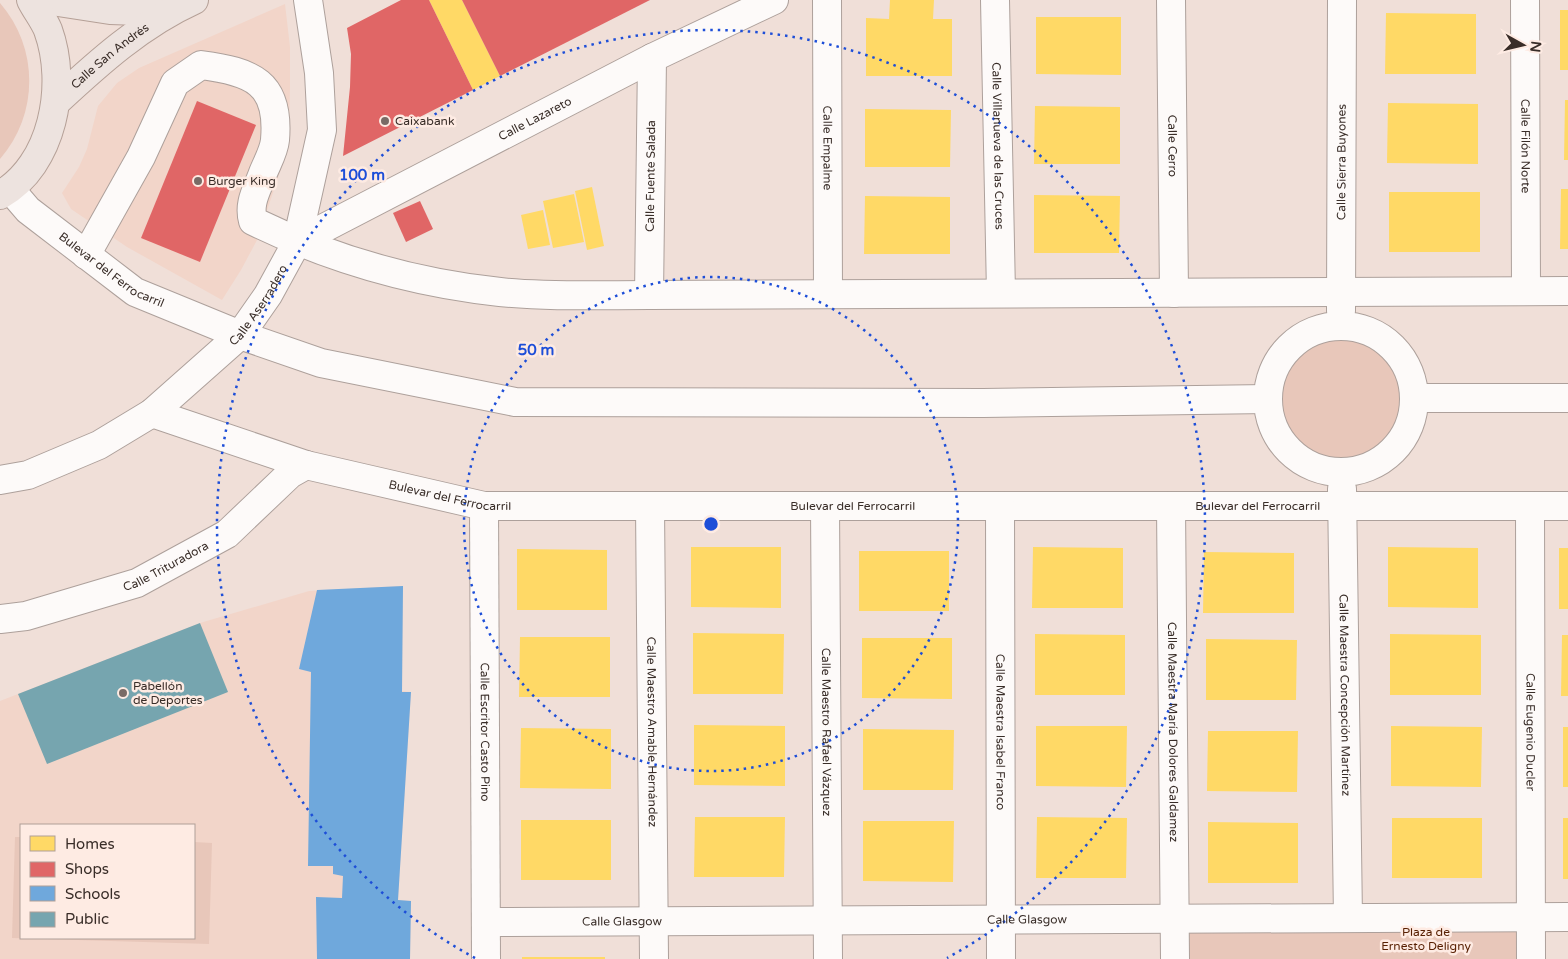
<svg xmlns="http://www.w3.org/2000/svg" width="1568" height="959" font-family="'Varela Round',sans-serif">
  <rect width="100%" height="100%" fill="#f0dfd8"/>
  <g fill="#f2d5c9" fill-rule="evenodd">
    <polygon points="285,4 290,47 290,87 289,129 282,166 257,240 241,270 222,300 127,247 71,209 62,193 79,167 87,149 98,106 117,83 139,68"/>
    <path d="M403,586l-1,105 9,1 -13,208 13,1 -1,58h-410v-258l200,-78 109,-32zM21,825h173v113h-173z"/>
  </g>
  <g fill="#e8c7ba">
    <path d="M0,3c39,45 39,111 0,156z"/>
    <circle cx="1342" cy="399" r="63"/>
    <polygon points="15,837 21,837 21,938 194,938 194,842 212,843 209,944 12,938"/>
    <polygon points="1531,917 1531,959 1175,959 1174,919"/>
  </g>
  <g fill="#ffd966">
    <polygon points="429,0 462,0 500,76 473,90"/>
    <polygon points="890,0 934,0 933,19 952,19 952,76 866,76 866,18 889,19"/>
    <rect x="1560" y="10" width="8" height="60"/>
    <polygon points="1386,13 1476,14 1476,74 1385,74"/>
    <polygon points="1036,17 1121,17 1121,75 1036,74"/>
    <polygon points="1565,100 1568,100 1568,160 1564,160"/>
    <polygon points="1388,103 1478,104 1478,164 1387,163"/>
    <polygon points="1035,106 1120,107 1120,164 1034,164"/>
    <polygon points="865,109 951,110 950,167 865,167"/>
    <polygon points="592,187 604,246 587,250 575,191"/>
    <polygon points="1561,189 1568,189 1568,249 1560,249"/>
    <rect x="1389" y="192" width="91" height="60"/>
    <polygon points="574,194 584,242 553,248 543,201"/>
    <polygon points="1034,195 1120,196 1119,253 1034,253"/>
    <polygon points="865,196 950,197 950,254 864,254"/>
    <polygon points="543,210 550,245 528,249 521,215"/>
    <polygon points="691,547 781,547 781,608 691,607"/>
    <polygon points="1033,547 1123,548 1123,608 1032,608"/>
    <polygon points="1388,547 1478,548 1478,608 1388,607"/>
    <rect x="1559" y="548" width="9" height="61"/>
    <polygon points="517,549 607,550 607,610 517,610"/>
    <rect x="859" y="551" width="90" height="60"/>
    <polygon points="1204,552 1294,553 1294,613 1203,613"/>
    <polygon points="693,633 784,634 783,694 693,694"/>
    <polygon points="1035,634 1125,635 1125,695 1035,695"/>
    <polygon points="1390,634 1481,635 1481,695 1390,695"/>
    <polygon points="1562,635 1568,635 1568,696 1561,696"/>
    <polygon points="520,637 610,637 610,697 519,697"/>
    <polygon points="862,638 952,638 952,699 862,698"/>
    <polygon points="1206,639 1297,640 1296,700 1206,700"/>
    <polygon points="694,725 785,726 785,786 694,785"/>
    <polygon points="1036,726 1127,726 1126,787 1036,786"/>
    <polygon points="1391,726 1482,727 1481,787 1391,786"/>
    <rect x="1563" y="727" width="5" height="60"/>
    <polygon points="521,728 611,729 611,789 520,788"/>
    <polygon points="863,729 954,730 953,790 863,790"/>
    <polygon points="1208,731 1298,731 1297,792 1207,791"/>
    <polygon points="695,817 785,817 784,877 694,877"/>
    <polygon points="1037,817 1127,818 1126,878 1036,878"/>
    <rect x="1392" y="818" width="90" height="60"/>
    <rect x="1563" y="818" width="5" height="61"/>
    <rect x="521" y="820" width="90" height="60"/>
    <polygon points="863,821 954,821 953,882 863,881"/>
    <polygon points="1208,822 1298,823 1298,883 1208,883"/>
    <rect x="522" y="957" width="83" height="2"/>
  </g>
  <g fill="#e06666">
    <polygon points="401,0 429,0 473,90 343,156 350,87 351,54 347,28"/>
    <polygon points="462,0 650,0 500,76"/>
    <polygon points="197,101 256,125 200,262 141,238"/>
    <polygon points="420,201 433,229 406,242 393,213"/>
  </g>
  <polygon fill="#6fa8dc" points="403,586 402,692 411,692 398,900 411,901 410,959 317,959 316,897 342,898 343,876 333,874 333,866 308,866 311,672 299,669 317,590"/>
  <polygon fill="#76a5af" points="200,623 228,692 47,764 18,694"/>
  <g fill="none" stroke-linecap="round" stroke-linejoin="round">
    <defs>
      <g id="minor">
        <path id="s1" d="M827,0l1,294"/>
        <path id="s2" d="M995,0l6,293"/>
        <path id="s3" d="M1171,0l3,293"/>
        <path id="s4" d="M1525,0l1,291"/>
        <path id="s5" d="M10,189l18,21 107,82 105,43 81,28 194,39 468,1 285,-4"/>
        <path id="s6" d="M297,242l355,-184 122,-58"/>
        <path d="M86,255l55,-98 34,-74 26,-18c51,7 79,17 74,75 -1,11 -8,23 -12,33 -6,17 -15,30 -10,48 78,38 162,62 247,71 46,5 102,3 149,3l919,-4"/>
        <path id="s7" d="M649,295l3,-237"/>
        <path id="s8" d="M1341,311l1,-311"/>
        <circle cx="1341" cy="399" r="73"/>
        <polyline points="1415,398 1568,398"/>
        <path id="s9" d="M152,413l154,52 178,41h1084"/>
        <path id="s10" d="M0,480l28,-5 71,-30 53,-32 88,-78 28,-40 29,-53 25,-112 -3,-57 -11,-73"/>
        <path id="s11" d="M1342,489l6,429"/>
        <path id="s12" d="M484,506l2,453"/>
        <path id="s13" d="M650,506l4,453"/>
        <path id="s14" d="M825,506l3,453"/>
        <path id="s15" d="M1000,506l1,453"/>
        <path id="s16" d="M1171,506l4,453"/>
        <path id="s17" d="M1530,506l1,453"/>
        <path id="s18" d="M0,619l26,-3 111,-33 90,-49 63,-60 16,-9"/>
        <path id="s19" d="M486,922l1082,-5"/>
      </g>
      <g id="major">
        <polyline points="45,0 110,10 168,12"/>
        <path id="s20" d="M56,102c42,-39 85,-78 138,-102"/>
        <path d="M0,195c53,-30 68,-110 48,-165 -4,-10 -12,-20 -17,-30"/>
      </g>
    </defs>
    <use href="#minor" stroke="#ada09b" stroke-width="30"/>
    <use href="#major" stroke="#b5a097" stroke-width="30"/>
    <use href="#minor" stroke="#fdfaf9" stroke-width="28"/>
    <use href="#major" stroke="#ede3df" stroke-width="28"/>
  </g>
  <g fill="none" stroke="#1d4ed8" stroke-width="2.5" stroke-dasharray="2.5 5">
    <circle cx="711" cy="524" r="247"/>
    <path d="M475 958A494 494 0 1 1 947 958"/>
  </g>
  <g fill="#796b66" stroke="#feebe3" stroke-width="2">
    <circle cx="385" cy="121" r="5"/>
    <circle cx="198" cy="181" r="5"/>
    <circle cx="123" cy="693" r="5"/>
  </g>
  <g text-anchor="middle" stroke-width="5" stroke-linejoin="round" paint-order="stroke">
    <g font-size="12" fill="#392d28" stroke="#feebe3">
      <text dy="4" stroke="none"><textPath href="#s20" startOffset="71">Calle San Andrés</textPath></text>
      <text dy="4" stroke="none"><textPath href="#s6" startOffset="268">Calle Lazareto</textPath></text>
      <text dy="4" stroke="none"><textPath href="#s3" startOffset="146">Calle Cerro</textPath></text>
      <text dy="4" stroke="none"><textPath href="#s4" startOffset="146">Calle Filón Norte</textPath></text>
      <text dy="4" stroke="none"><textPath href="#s1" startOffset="148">Calle Empalme</textPath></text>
      <text dy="4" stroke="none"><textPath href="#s2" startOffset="146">Calle Villanueva de las Cruces</textPath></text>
      <text dy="4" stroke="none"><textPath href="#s8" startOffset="149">Calle Sierra Buyones</textPath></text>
      <text dy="4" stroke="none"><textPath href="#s7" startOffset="119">Calle Fuente Salada</textPath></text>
      <text dy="4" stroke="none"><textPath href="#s5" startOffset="131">Bulevar del Ferrocarril</textPath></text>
      <text dy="4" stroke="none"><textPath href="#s10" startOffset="320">Calle Aserradero</textPath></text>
      <text dy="4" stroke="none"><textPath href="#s9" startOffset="310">Bulevar del Ferrocarril</textPath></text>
      <text dy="4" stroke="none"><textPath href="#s9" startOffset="714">Bulevar del Ferrocarril</textPath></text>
      <text dy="4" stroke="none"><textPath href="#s9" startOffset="1119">Bulevar del Ferrocarril</textPath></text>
      <text dy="4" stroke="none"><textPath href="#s18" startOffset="175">Calle Trituradora</textPath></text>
      <text dy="4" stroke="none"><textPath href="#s11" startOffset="206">Calle Maestra Concepción Martínez</textPath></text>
      <text dy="4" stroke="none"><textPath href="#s14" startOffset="226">Calle Maestro Rafael Vázquez</textPath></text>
      <text dy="4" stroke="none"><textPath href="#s15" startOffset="226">Calle Maestra Isabel Franco</textPath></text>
      <text dy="4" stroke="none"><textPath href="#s16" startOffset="226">Calle Maestra María Dolores Galdamez</textPath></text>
      <text dy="4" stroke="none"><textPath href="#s17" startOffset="226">Calle Eugenio Ducler</textPath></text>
      <text dy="4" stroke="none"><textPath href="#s12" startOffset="226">Calle Escritor Casto Pino</textPath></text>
      <text dy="4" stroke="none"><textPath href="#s13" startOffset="226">Calle Maestro Amable Hernández</textPath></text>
      <text dy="4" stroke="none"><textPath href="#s19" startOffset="541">Calle Glasgow</textPath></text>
      <text dy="4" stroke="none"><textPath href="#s19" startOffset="136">Calle Glasgow</textPath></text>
    </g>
    <g font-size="12" fill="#392d28" stroke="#feebe3" text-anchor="start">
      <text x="395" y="125">Caixabank</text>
      <text x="208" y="185">Burger King</text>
      <text x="133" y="690">Pabellón<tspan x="133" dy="14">de Deportes</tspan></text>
    </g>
    <g font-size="12" fill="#571f02" stroke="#feebe3">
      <text x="1426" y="936">Plaza de<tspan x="1426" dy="14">Ernesto Deligny</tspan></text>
    </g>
  </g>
  <circle cx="711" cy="524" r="8" fill="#1d4ed8" stroke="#feebe3" stroke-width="2.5"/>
  <g font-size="15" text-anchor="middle" font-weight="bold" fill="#1d4ed8" stroke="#feebe3" stroke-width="5" stroke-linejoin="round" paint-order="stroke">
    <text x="362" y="180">100 m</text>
    <text x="536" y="355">50 m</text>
  </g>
  <rect x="20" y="824" width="175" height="115" fill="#feebe3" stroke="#af9f98"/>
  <rect x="30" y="836" width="25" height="15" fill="#ffd966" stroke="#af9f98"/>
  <text x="65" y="849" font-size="15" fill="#392d28">Homes</text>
  <rect x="30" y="862" width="25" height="15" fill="#e06666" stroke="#af9f98"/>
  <text x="65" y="874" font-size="15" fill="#392d28">Shops</text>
  <rect x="30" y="886" width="25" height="15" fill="#6fa8dc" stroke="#af9f98"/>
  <text x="65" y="899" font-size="15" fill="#392d28">Schools</text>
  <rect x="30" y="912" width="25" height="15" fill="#76a5af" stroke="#af9f98"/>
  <text x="65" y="924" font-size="15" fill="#392d28">Public</text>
  <g transform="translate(1523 45) rotate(98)" stroke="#feebe3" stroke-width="4" paint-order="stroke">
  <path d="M0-4L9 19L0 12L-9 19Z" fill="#392d28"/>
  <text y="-8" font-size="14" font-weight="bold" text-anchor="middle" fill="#392d28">N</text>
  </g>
</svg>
